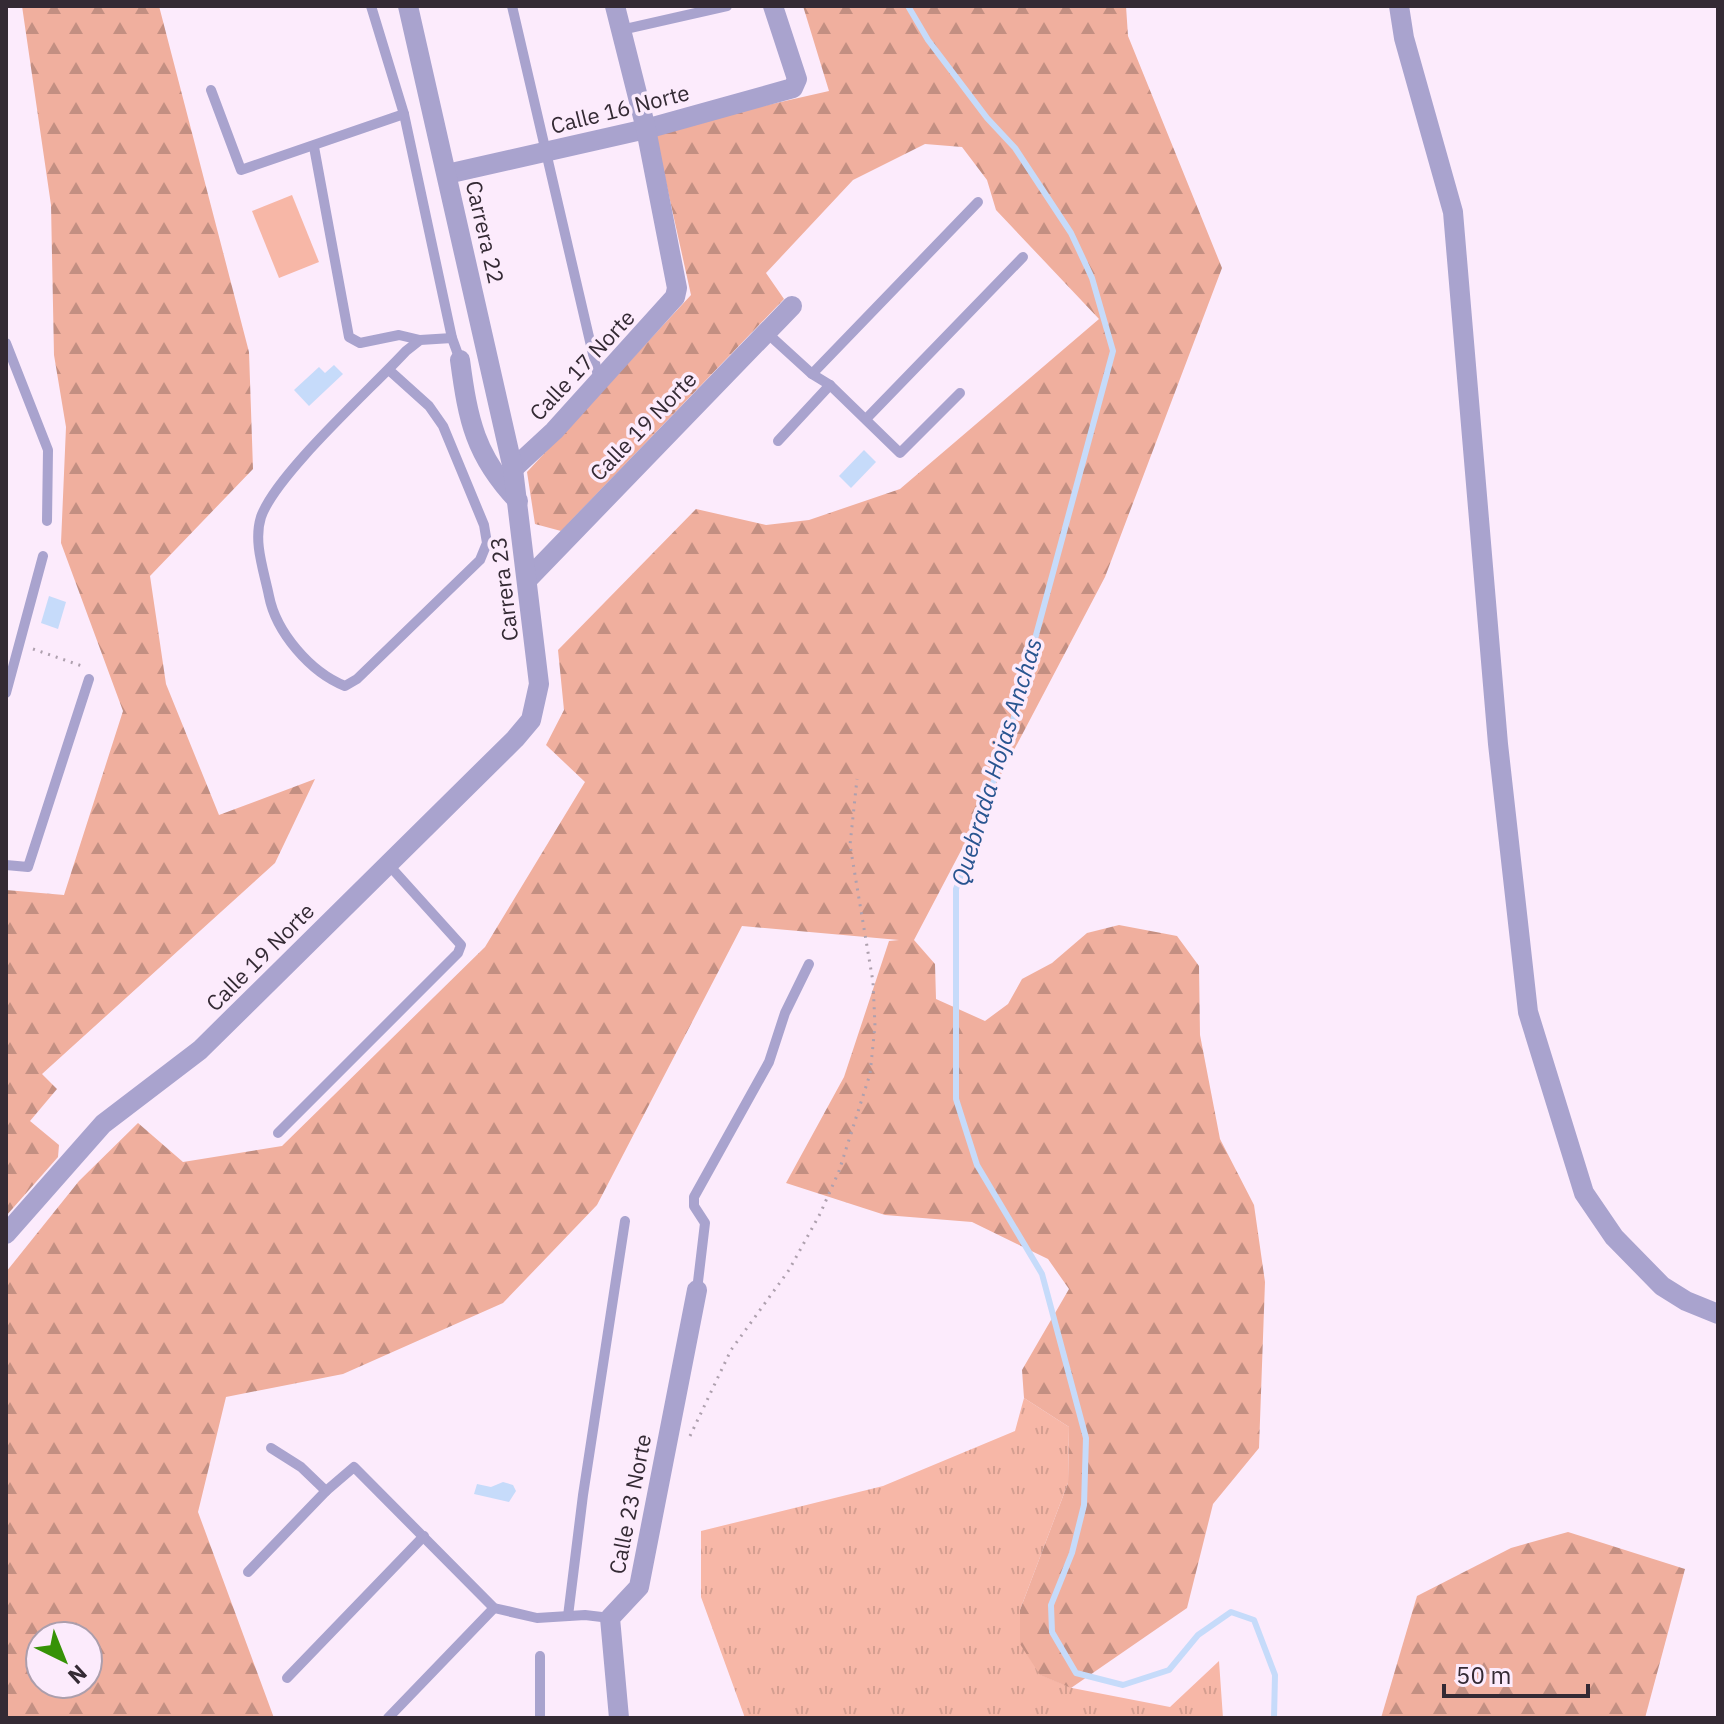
<svg xmlns="http://www.w3.org/2000/svg" width="1724" height="1724" font-family="'IBM Plex Sans',sans-serif">
  <defs>
    <pattern id="grass-tufts" width="24" height="20" patternUnits="userSpaceOnUse" patternTransform="scale(2)"><rect width="24" height="20" fill="#f7b7a7"/><path d="M3 7l-1-3M5 7V3M7 7l1-3M15 17l-1-3M17 17v-4M19 17l1-3" fill="none" stroke="#d49e90"/></pattern>
    <pattern id="forest-firs" width="22" height="20" patternUnits="userSpaceOnUse" patternTransform="scale(2)"><rect width="22" height="20" fill="#f0af9e"/><path d="M5 1l3.5 6h-7zM16 11l3.5 6h-7z" fill="#c38f82"/></pattern>
  </defs>
  <rect width="100%" height="100%" fill="#fcebfc"/>
  <polygon fill="url(#grass-tufts)" points="1024,1398 1069,1427 1068,1483 1020,1610 1041,1675 1072,1688 1170,1707 1219,1661 1223,1718 745,1718 701,1597 701,1531 883,1486 1015,1431"/>
  <g fill="url(#forest-firs)" fill-rule="evenodd">
    <polygon points="22,6 159,6 249,352 253,469 150,576 166,684 219,815 315,779 275,863 42,1074 57,1089 30,1121 59,1145 58,1157 6,1216 6,890 64,895 123,711 61,543 66,427 54,355 51,205"/>
    <path d="M803,6h323l2,30 94,232 -117,309 -191,363 21,24 1,35 49,22 23,-17 14,-25 30,-16 35,-30 32,-8 58,11 22,30 1,69 20,104 34,66 11,77 -6,166 -46,56 -26,104 -116,80 -31,-13 -20,-31v-34l48,-127 1,-56 -45,-29 -2,-28 47,-81 -21,-30 -76,-37 -87,-7 -99,-32 58,-106 45,-136 10,-1 -157,-14 -145,279 -94,98 -160,71 -117,23 -28,115 76,206h-268v-446l73,-91 59,-58 45,39 99,-16 203,-199 100,-165 -39,-37 18,-35 -6,-60 138,-141 70,16 43,-5 91,-31 199,-170 -103,-109 -9,-30 -25,-33 -37,-3 -72,36 -87,93 18,26 -223,232 -26,-7 -8,-52 164,-177 -35,-158 6,-8 167,-38zM40,1636h48v48h-48z"/>
    <polygon points="1568,1532 1685,1569 1645,1718 1381,1718 1417,1596 1511,1548"/>
  </g>
  <polygon fill="#f7b7a7" points="292,195 319,262 279,278 252,211"/>
  <g fill="#c6dbfa">
    <polygon points="334,365 343,374 309,406 294,390 319,367 325,373"/>
    <polygon points="864,450 876,462 851,488 839,476"/>
    <polygon points="49,596 66,602 58,629 41,623"/>
    <polygon points="503,1482 513,1485 516,1491 509,1502 474,1494 477,1484 491,1487"/>
  </g>
  <g fill="none" stroke-linecap="round" stroke-linejoin="round">
    <polyline stroke="#c6dbfa" stroke-width="6" points="908,6 928,40 987,118 1015,148 1071,233 1092,278 1113,351 1006,746 956,889 956,1099 977,1165 1042,1274 1086,1438 1084,1505 1072,1553 1051,1605 1052,1632 1076,1673 1123,1685 1169,1670 1198,1635 1231,1612 1254,1620 1275,1675 1274,1718"/>
    <g stroke="#aea0ae" stroke-width="3" stroke-dasharray="2 6" stroke-linecap="butt">
      <polyline points="33,649 82,666"/>
      <polyline points="690,1436 731,1350 789,1270 820,1214 839,1171 870,1074 875,1026 873,982 850,845 857,779"/>
    </g>
    <g stroke="#a9a3ce" stroke-width="10">
      <polyline points="371,6 404,114 452,338 460,360"/>
      <polyline points="512,6 599,380"/>
      <polyline points="621,30 727,6"/>
      <polyline points="211,90 241,170 404,114"/>
      <polyline points="314,147 349,337 360,343 399,335 420,340"/>
      <polyline points="767,333 812,374 830,385 900,453 960,393"/>
      <polyline points="6,343 48,450 47,521"/>
      <path d="M389,370l40,36 14,20 41,99 3,18 -7,17 -123,119 -12,7c-35,-14 -69,-54 -76,-90 -5,-25 -16,-54 -8,-79 15,-43 110,-128 145,-166l14,-11 32,-2"/>
      <polyline points="812,374 978,202"/>
      <polyline points="866,419 1023,257"/>
      <polyline points="778,441 830,385"/>
      <polyline points="6,693 43,556"/>
      <polyline points="6,865 28,867 89,679"/>
      <polyline points="278,1133 458,953 461,945 387,863"/>
      <polyline points="697,1290 705,1223 694,1206 694,1197 769,1062 785,1013 809,964"/>
      <polyline points="271,1448 301,1467 326,1491"/>
      <polyline points="248,1572 326,1491 354,1467 494,1608 537,1618 585,1615 610,1618"/>
      <polyline points="568,1616 583,1495 625,1221"/>
      <polyline points="287,1678 424,1536"/>
      <polyline points="388,1718 494,1608"/>
      <polyline points="540,1718 540,1656"/>
    </g>
    <g stroke="#a9a3ce" stroke-width="20">
      <polyline points="1399,6 1404,38 1453,212 1498,744 1528,1012 1584,1193 1614,1237 1662,1286 1686,1301 1718,1314"/>
      <polyline points="447,174 646,129 793,88 797,79 773,6"/>
      <path d="M460,360c8,60 15,96 58,141"/>
      <polyline points="513,469 554,431 675,297 677,288 646,129 615,6"/>
      <polyline points="528,579 792,306"/>
      <polyline points="6,1234 103,1124 200,1050 515,739 531,720 539,684 513,469 408,6"/>
      <polyline points="619,1718 610,1618 639,1587 697,1290"/>
    </g>
  </g>
  <g text-anchor="middle" stroke-width="7" stroke-linejoin="round" paint-order="stroke">
    <g font-size="22" fill="#342a34" stroke="#fcebfc">
      <text transform="translate(620 109) rotate(-14)" y="8">Calle 16 Norte</text>
      <text transform="translate(485 232) rotate(77)" y="8">Carrera 22</text>
      <text transform="translate(582 365) rotate(-47)" y="8">Calle 17 Norte</text>
      <text transform="translate(643 426) rotate(-46)" y="8">Calle 19 Norte</text>
      <text transform="translate(504 589) rotate(-97)" y="8">Carrera 23</text>
      <text transform="translate(260 957) rotate(-45)" y="8">Calle 19 Norte</text>
      <text transform="translate(630 1504) rotate(-79)" y="8">Calle 23 Norte</text>
    </g>
    <g font-size="24" font-style="italic" fill="#285490" stroke="#fcebfc">
      <text transform="translate(997 762) rotate(-73)" y="8">Quebrada Hojas Anchas</text>
    </g>
  </g>
  <rect width="1724" height="1724" fill="none" stroke="#342a34" stroke-width="16"/>
  <g transform="translate(64 1660) rotate(137)"><circle r="38" fill="#fcebfc" stroke="#ac9eac" stroke-width="2"/>
  <path d="M0-6L14 30L0 20L-14 30Z" fill="#369207"/>
  <text y="-12" font-size="22" font-weight="bold" text-anchor="middle" fill="#342a34">N</text>
  </g>
  <path d="M1444 1684v12h144v-12" fill="none" stroke="#342a34" stroke-width="4"/>
  <text x="1456" y="1684" font-size="24" fill="#342a34" stroke="#fcebfc" stroke-width="6" paint-order="stroke">50 m</text>
</svg>
